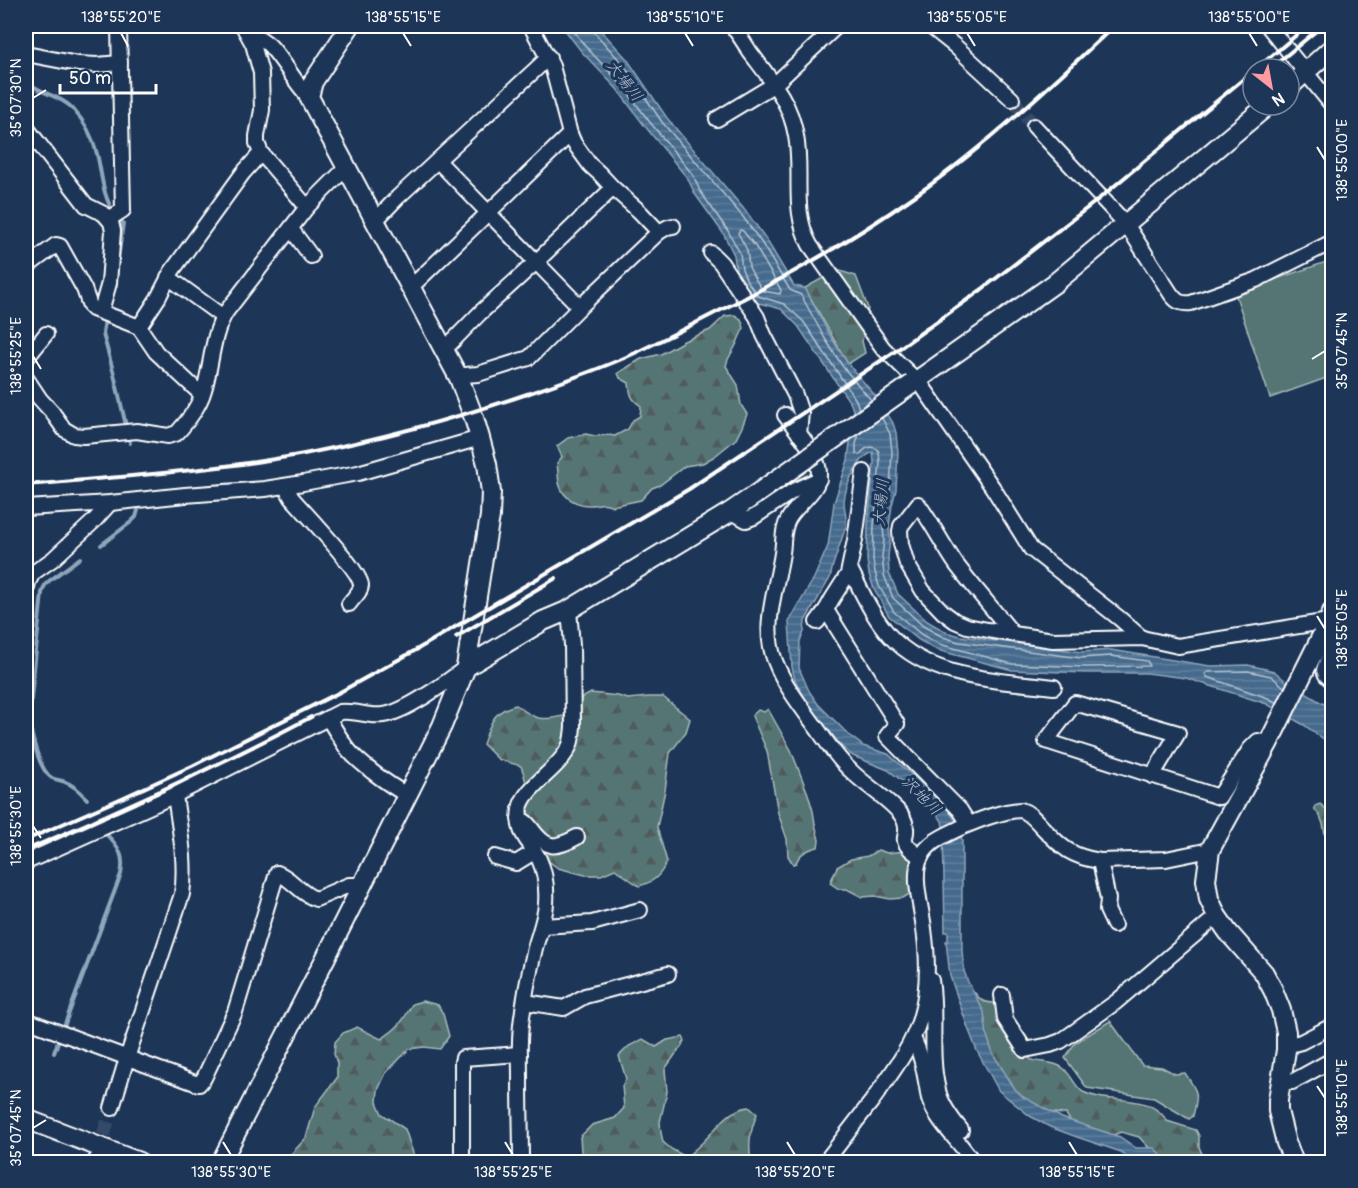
<svg xmlns="http://www.w3.org/2000/svg" width="1358" height="1188" font-family="Pangolin,'Klee One',sans-serif">
  <defs>
    <pattern id="forest-firs" width="22" height="20" patternUnits="userSpaceOnUse" patternTransform="scale(1.5)"><rect width="22" height="20" fill="#557574"/><path d="M5 1l3.5 6h-7zM16 11l3.5 6h-7z" fill="#505c5c"/></pattern>
    <pattern id="water-rules" width="6" height="5" patternUnits="userSpaceOnUse" patternTransform="scale(1.5)"><rect width="6" height="5" fill="#456a8d"/><path d="M0 2.5h6" fill="none" stroke="#61809e"/></pattern>
  </defs>
  <rect width="100%" height="100%" fill="#1d3557"/>
  <filter id="ink" filterUnits="userSpaceOnUse"><feTurbulence type="fractalNoise" baseFrequency=".0167" numOctaves="2"/><feDisplacementMap in="SourceGraphic" scale="12" xChannelSelector="R" yChannelSelector="G"/><feConvolveMatrix kernelMatrix="1 2 1 2 8 2 1 2 1" color-interpolation-filters="sRGB"/></filter>
  <g filter="url(#ink)">
    <g fill="url(#forest-firs)" stroke="#aababa" stroke-width="1.5">
      <polygon points="837,270 856,276 868,308 862,341 865,353 848,364 805,288"/>
      <path d="M735,315l6,4 3,9c-4,7 -6,13 -9,19 -4,8 -7,9 -9,19l12,19 3,20 6,9 -5,13 -6,12 -21,17 -12,7 -18,3 -25,19 -8,3 -11,12 -29,6c-6,-4 -12,-2 -19,-1 -15,1 -30,-6 -34,-22 -1,-6 -1,-13 -2,-20l5,-6 -5,-11 11,-8 18,-4 9,2 13,-1 7,1 13,-7 5,-9 7,-4 1,-10c-10,-7 -11,-11 -12,-23l-9,-5 -2,-5 23,-14 20,-5 23,-13 26,-11 15,-14z"/>
      <path d="M591,693l27,3 10,3 21,-2h14l27,22 -4,13 -16,21 -5,37 -8,37 10,35c-7,14 -13,20 -28,24l-24,-17 -14,6h-16l-27,-7 -11,-8 -6,-16 -17,-25c4,-21 5,-32 -3,-53l-23,-7 -15,-15c8,-21 9,-33 33,-39 20,15 24,16 48,11l10,-14z"/>
      <path d="M768,709l23,41 17,44 5,17 2,13 4,16 -1,7c-9,2 -19,7 -22,16l-3,1 -5,-8 -1,-17 -9,-26 -11,-62 -15,-35 6,-6 6,2z"/>
      <polygon points="1320,804 1326,809 1332,810 1332,849 1326,838 1323,824 1320,816 1315,810 1315,806"/>
      <path d="M878,850c3,1 6,2 9,3 5,0 10,-2 15,-1 19,4 12,27 9,41l-8,5 -13,1 -15,-3 -13,1 -15,-8h-8l-9,-6 7,-16 14,-8 17,-3z"/>
      <path d="M971,993h4c7,9 8,9 19,10 8,12 25,52 38,57 10,3 22,1 31,8 8,6 12,19 20,24 28,14 65,-1 84,29l29,9 3,6v11l7,15h-51l-5,-13 -11,-12 -18,-5 -11,4 -39,-14 -5,-8 -27,-2 -24,-19 -19,-27z"/>
      <path d="M422,1001l16,4 5,9 6,22 -9,13 -16,-2 -15,2 -23,24 -8,17 -1,12 5,12 23,15 11,33h-137l13,-9 14,-15 9,-31 22,-29v-15l-3,-9 1,-12 8,-9 14,-6 24,12c16,-10 22,-17 31,-35z"/>
      <path d="M683,1037l2,4 -20,28 2,23 -7,30 1,11 2,9 8,7 15,8c6,-5 12,-10 18,-16 15,-15 23,-31 45,-34l8,7c-7,18 -9,29 -6,48h-166l-4,-11 -1,-14 12,-12 23,-7 9,-10 -2,-22 4,-7 -7,-23 10,-10 14,-7 13,8 11,-7z"/>
    </g>
    <g fill="#557574" stroke="#aababa" stroke-width="1.5">
      <polygon points="1332,260 1332,376 1270,398 1235,293"/>
      <path d="M1110,1021l32,44 20,2 13,7 10,-1c13,19 14,20 8,43l-4,3 -35,-21 -67,-10 -22,-30 10,-15z"/>
    </g>
    <path fill="url(#water-rules)" stroke="#8fa6bb" stroke-width="1.5" d="M563,26h34l30,33 40,59 81,96 18,25 28,47 11,2 24,46 19,30 30,35 15,24 3,10 2,20 -2,37 -4,15 -3,21 1,14 -2,16 1,17 9,21 29,27 19,11 14,4 122,16 29,-2 99,16 38,-1 26,6 13,11 45,27v36l-28,-20 -37,-21 -81,-26 -39,-5h-62l-73,-3 -75,-20 -18,-10 -30,-24 -15,-27 -5,-15 -2,-14 1,-36 6,-62 -1,-10c-17,7 -27,33 -29,49 0,8 3,16 2,25l-13,39 -3,13 -25,43 -1,11 -4,9 -1,27 10,23 9,13 31,31 14,11 25,8 32,28 29,29 7,10 6,19v111l2,20 4,11 16,30 3,24 6,18 22,35 8,8 39,21 58,19 16,11h18l5,5 6,9h-31l-13,-10 -44,-15 -27,-10 -20,-11 -31,-25 -22,-40 -9,-23 -18,-52 -4,-35h2v-9h-3l-2,-105 -1,-6 -7,-10 -20,-20 -27,-21 -35,-14 -10,-8 -32,-40 -16,-28 -3,-13 -3,-45 25,-44 14,-32 6,-43 14,-43 2,-18 5,-13 -1,-16 -3,-9 -53,-78 -17,-17 -26,-7 -13,-19 -6,-13 -2,-15 -11,-22 -28,-39 -7,-15 -44,-54 -27,-36 -36,-38 -16,-21z"/>
    <g fill="none" stroke-linecap="round" stroke-linejoin="round">
      <g stroke="#b5c3d1" stroke-width="1.5">
        <polyline points="570,26 586,47 622,85 649,121 693,175 700,191 728,231 740,253 742,269 747,281 758,296 784,304 803,321 856,400 859,409"/>
        <polyline points="593,26 594,32 622,63 662,122 743,217 761,242 790,290 801,295 824,337 843,367 871,400"/>
        <polygon points="740,230 743,231 755,246 781,290 780,294 763,291 754,277 749,267 747,250 738,233"/>
        <path d="M859,434l-3,10v10l3,1c5,-5 10,-11 18,-6l2,3 1,11 -6,62 -1,35 2,12 4,14 15,26 28,23 17,9 73,20 73,3 64,-1v-2l-2,-3 -36,-5 -30,2 -122,-16 -16,-5 -20,-11 -30,-28 -9,-23 -2,-19 2,-16 -1,-15 3,-21 4,-15 2,-37 -2,-18 -8,-16"/>
        <polyline points="1277,703 1268,698 1207,677 1205,674 1208,672 1248,671 1271,676 1284,687"/>
      </g>
      <g stroke="#8fa6bb" stroke-width="4">
        <path d="M26,81c14,13 36,15 47,28 11,12 20,29 24,45 5,19 5,40 16,57"/>
        <polyline points="117,267 123,223 117,217"/>
        <polyline points="105,318 103,334 114,374 130,443"/>
        <polyline points="101,545 131,522 136,517 139,507"/>
        <path d="M80,558l-31,23 -4,4 -3,8 -13,124c1,14 10,54 23,61 4,2 9,2 13,4 9,3 16,10 22,17"/>
        <path d="M63,1029l58,-155c4,-18 -2,-27 -15,-40"/>
        <polyline points="54,1053 60,1036"/>
      </g>
      <g stroke="#344968" stroke-width="14" stroke-dasharray="14 7" stroke-linecap="butt">
        <polyline points="1012,99 1034,126"/>
        <polyline points="97,1155 112,1108"/>
      </g>
      <defs>
        <g id="minor">
          <polyline points="243,26 253,44 261,73 262,110 257,136 257,143 261,153 307,207"/>
          <polyline points="531,26 552,66 570,134 574,143 590,165 600,174 613,188 639,211 659,232 668,227 673,226"/>
          <path d="M732,26c7,8 12,17 18,26 21,28 40,49 46,84 7,37 -5,75 14,109l73,103 40,39 70,101 38,61 88,69 23,20"/>
          <polyline points="930,26 955,46 1012,99"/>
          <polyline points="1268,26 1332,105"/>
          <path d="M246,30c8,5 17,9 24,16 15,16 24,36 39,51"/>
          <polyline points="26,54 78,64 97,65 120,63"/>
          <polyline points="717,119 775,84 837,26"/>
          <path d="M1034,126l92,98 45,70c6,8 10,10 20,9l65,-23 76,-38"/>
          <polyline points="26,127 86,205 104,214 111,222 113,231 109,283 101,311"/>
          <polyline points="438,161 580,307 659,232"/>
          <polyline points="109,219 123,210 119,26"/>
          <polyline points="375,221 398,197 549,57"/>
          <polyline points="291,229 311,256"/>
          <polyline points="711,253 721,263 757,317 764,335 795,395 801,413 799,434"/>
          <polyline points="26,267 56,245 60,246 84,289 90,306 93,309 139,327 156,352 202,395"/>
          <polyline points="168,277 223,317"/>
          <polyline points="410,288 570,134"/>
          <polyline points="139,327 158,298 172,271 243,173 261,153"/>
          <polyline points="443,351 480,313 536,262 613,188"/>
          <polyline points="26,359 46,334"/>
          <path d="M26,378l14,21 12,13 12,17 10,6 10,1 53,-5 31,5 9,-3c10,-11 21,-25 26,-40 9,-26 8,-57 23,-81l81,-105 33,-33 8,-5"/>
          <polyline points="459,378 465,375 478,374 529,358 580,307"/>
          <path d="M785,415c10,14 34,40 34,58 1,17 -22,31 -30,45 -7,11 -5,22 -7,35 -5,35 -21,73 -7,108 10,26 28,48 44,70 9,13 19,28 31,39 14,14 31,24 45,38 8,7 12,14 11,24 0,3 -2,6 -1,9 2,7 10,12 16,16"/>
          <path d="M285,486l7,12c12,14 68,72 69,87 0,7 -8,13 -12,19"/>
          <polyline points="26,508 110,503 185,495 265,489 303,483 358,473 480,438"/>
          <polyline points="730,512 739,516 746,520 754,517 793,491 819,479"/>
          <path d="M850,569c12,23 22,47 40,67 41,44 108,44 164,51"/>
          <polyline points="26,594 28,582 33,573 53,559 94,521 110,503"/>
          <polyline points="826,610 897,724 887,736 960,810 969,824"/>
          <polyline points="817,622 826,610 832,599 848,574 855,540 864,472"/>
          <path d="M1013,634c-19,-24 -39,-46 -57,-70 -13,-19 -24,-41 -38,-60l-17,22 -1,5 1,13 6,20 16,27 20,21 12,9 12,5 26,5 60,9 89,-2 36,8 151,-25"/>
          <polyline points="1332,647 1324,670 1326,675 1332,681"/>
          <path d="M328,718c6,10 12,20 18,29 12,16 43,38 61,48"/>
          <polyline points="1152,776 1178,733 1075,703 1046,741 1219,797 1250,749 1258,741 1268,744"/>
          <path d="M519,819c7,2 8,4 12,9 16,22 24,21 46,9"/>
          <polyline points="495,857 516,863 534,852"/>
          <polyline points="1100,861 1108,899 1107,910 1114,925"/>
          <path d="M26,862l149,-67 165,-83c15,-2 29,5 43,3 21,-2 64,-33 82,-47"/>
          <polyline points="542,926 592,923 640,910"/>
          <path d="M931,980c6,36 -2,74 7,110 3,15 14,29 23,40"/>
          <polyline points="1002,995 1005,1019 1025,1050 1050,1045 1061,1041 1081,1027 1116,1002 1217,916"/>
          <polyline points="525,1002 564,1008 585,996 668,974"/>
          <path d="M26,1020l169,63 4,1 5,-6 31,-66 42,-139c15,5 23,21 39,26l33,-14h14"/>
          <path d="M913,1038c8,15 11,32 14,49 1,5 1,10 3,14 9,24 30,40 43,61"/>
          <polyline points="1286,1046 1301,1042 1332,1026"/>
          <polyline points="1281,1082 1292,1082 1332,1060"/>
          <path d="M112,1108l15,-50 55,-164c5,-33 -3,-67 -7,-99"/>
          <polyline points="95,1162 96,1160"/>
          <polyline points="462,1162 462,1062 463,1058 520,1054"/>
          <path d="M521,1162c0,-27 -1,-55 -1,-82 0,-18 -1,-37 1,-55 3,-26 8,-52 14,-77 4,-15 10,-29 11,-44 1,-15 -1,-32 -7,-45 -10,-20 -23,-24 -19,-50 4,-22 37,-38 48,-60 4,-6 4,-14 5,-22l-1,-82 -3,-35"/>
          <path d="M825,1162c16,-20 31,-41 47,-61 18,-26 39,-52 48,-82 9,-29 8,-61 4,-90 -2,-21 -13,-53 -3,-72 8,-16 25,-22 39,-29 19,-8 41,-17 61,-18 10,3 15,11 22,18 19,20 29,29 57,33l66,-2 44,-9"/>
        </g>
        <g id="tertiary">
          <polyline points="1289,87 1332,48"/>
          <polyline points="912,384 1055,283 1268,105"/>
          <polyline points="466,667 543,621 569,610 730,512 755,495"/>
          <polyline points="26,1119 139,1162"/>
          <polyline points="221,1162 325,959 442,726 466,667 482,564 490,516 491,492 487,464 480,438 474,418 459,378 309,97 313,82 350,26"/>
          <polyline points="1294,1162 1286,1143 1278,1111 1278,1100 1286,1050 1286,1032 1281,1010 1273,990 1264,973 1228,932 1217,916 1209,899 1206,880 1210,850 1268,744 1329,621 1332,612"/>
        </g>
      </defs>
      <use href="#minor" stroke="#fff" stroke-width="18"/>
      <use href="#tertiary" stroke="#fff" stroke-width="22"/>
      <use href="#minor" stroke="#1d3557" stroke-width="14"/>
      <use href="#tertiary" stroke="#1d3557" stroke-width="18"/>
      <g stroke="#fff" stroke-width="4">
        <polyline points="1256,69 1307,26"/>
        <polyline points="1270,69 1322,26"/>
        <path d="M26,485c92,-8 186,-14 278,-31 75,-15 150,-35 223,-60 32,-11 65,-22 97,-36 31,-14 62,-30 93,-46 69,-34 135,-72 199,-117 71,-50 135,-110 198,-169"/>
        <polyline points="456,637 556,578"/>
        <polyline points="26,840 122,798 192,766 340,692 416,650 689,489 897,350 981,290 1095,202 1253,71"/>
        <path d="M26,850c97,-41 192,-84 285,-133"/>
      </g>
      <defs>
        <polyline id="tertiary-bridge" points="755,495 912,384"/>
      </defs>
      <use href="#tertiary-bridge" stroke="#fff" stroke-width="22" stroke-linecap="butt"/>
      <use href="#tertiary-bridge" stroke="#1d3557" stroke-width="18"/>
    </g>
  </g>
  <path fill="none" stroke="#fff" stroke-width="2" d="M121,33l7,13M403,33l8,13M685,33l8,13M967,33l8,13M1249,33l8,13M33,98l13,-8M1317,147l8,13M33,356l8,13M1312,359l13,-8M1317,616l8,13M33,826l8,12M1317,1086l8,12M33,1128l13,-8M223,1142l8,13M505,1142l8,13M787,1142l8,13M1069,1142l8,13"/>
  <g text-anchor="middle" stroke-width="6" stroke-linejoin="round" paint-order="stroke">
    <g font-size="16" font-style="italic" fill="#b5c3d1" stroke="#1d3557">
      <text transform="translate(625 80) rotate(52)" y="6">大場川</text>
      <text transform="translate(880 502) rotate(-85)" y="6">大場川</text>
      <text transform="translate(922 795) rotate(45)" y="6">沢地川</text>
    </g>
  </g>
  <rect width="1358" height="1188" fill="none" stroke="#1d3557" stroke-width="66"/>
  <g transform="translate(1271 87) rotate(149)"><circle r="28" fill="#1d3557" stroke="#77869a" stroke-width="1.5"/>
  <path d="M0-4.5L10 22L0 15L-10 22Z" fill="#ff9aa2"/>
  <text y="-9" font-size="16" font-weight="bold" text-anchor="middle" fill="#ffffff">N</text>
  </g>
  <path d="M60 84v9h96v-9" fill="none" stroke="#ffffff" stroke-width="3"/>
  <text x="69" y="84" font-size="18" fill="#ffffff" stroke="#1d3557" stroke-width="4.5" paint-order="stroke">50 m</text>
  <rect x="33" y="33" width="1292" height="1122" fill="none" stroke="#fff" stroke-width="2"/>
  <g font-size="15" text-anchor="middle" fill="#fff">
    <text x="121" y="22">138°55'20"E</text>
    <text x="403" y="22">138°55'15"E</text>
    <text x="685" y="22">138°55'10"E</text>
    <text x="967" y="22">138°55'05"E</text>
    <text x="1249" y="22">138°55'00"E</text>
    <text transform="translate(16 98) rotate(-90)" y="5">35°07'30"N</text>
    <text transform="translate(1342 160) rotate(-90)" y="5">138°55'00"E</text>
    <text transform="translate(1342 351) rotate(-90)" y="5">35°07'45"N</text>
    <text transform="translate(16 356) rotate(-90)" y="5">138°55'25"E</text>
    <text transform="translate(1342 629) rotate(-90)" y="5">138°55'05"E</text>
    <text transform="translate(16 826) rotate(-90)" y="5">138°55'30"E</text>
    <text transform="translate(1342 1098) rotate(-90)" y="5">138°55'10"E</text>
    <text transform="translate(16 1128) rotate(-90)" y="5">35°07'45"N</text>
    <text x="231" y="1177">138°55'30"E</text>
    <text x="513" y="1177">138°55'25"E</text>
    <text x="795" y="1177">138°55'20"E</text>
    <text x="1077" y="1177">138°55'15"E</text>
  </g>
</svg>
